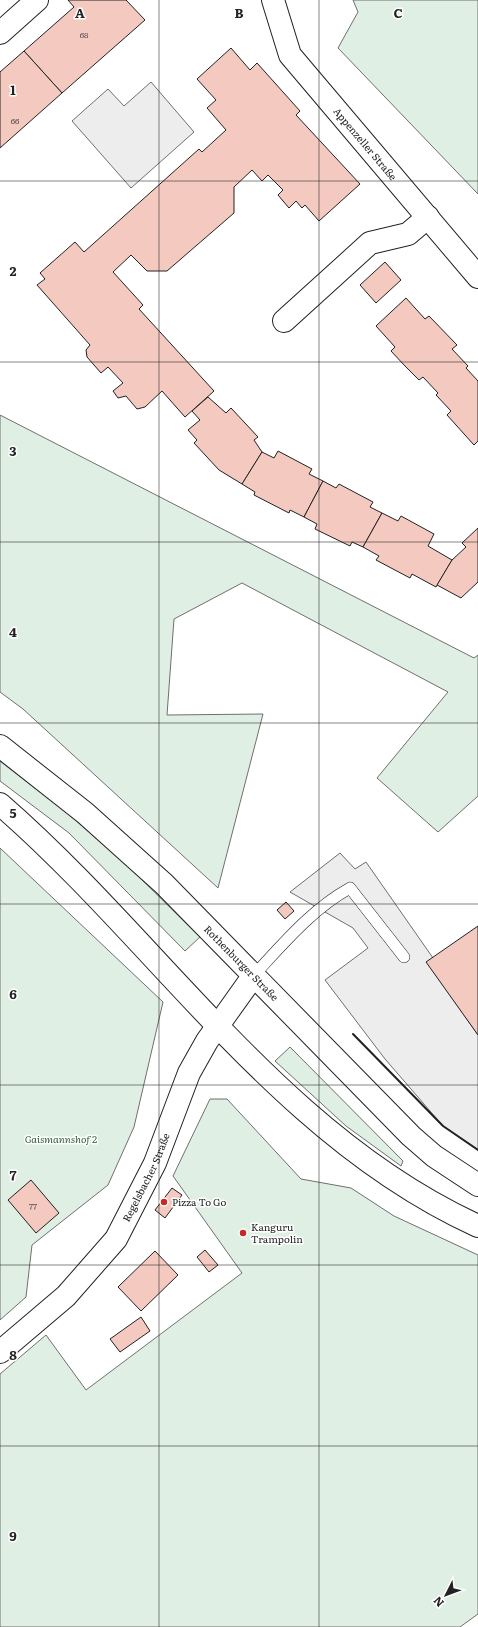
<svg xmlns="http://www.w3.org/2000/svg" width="478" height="1627" font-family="Literata,serif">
  <rect width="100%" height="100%" fill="#fff"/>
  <g fill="#e0efe3" stroke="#6f6f6f">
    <polygon points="353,0 478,0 478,194 338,48 358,12"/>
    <polygon points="0,415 474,658 478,655 478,796 438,832 377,778 448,692 242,583 174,619 167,715 263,714 218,888 23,709 0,692"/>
    <polygon points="0,761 67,813 125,863 200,937 185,951 69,833 0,781"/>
    <polygon points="0,848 163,1002 134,1127 108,1185 32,1245 26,1297 0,1320"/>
    <polygon points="290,1047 403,1161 401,1166 346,1126 275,1061"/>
    <polygon points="210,1099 227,1099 301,1179 351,1188 394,1216 478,1255 478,1614 460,1627 0,1627 0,1374 46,1335 86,1390 242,1273 173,1176"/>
  </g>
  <g fill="#ededed" stroke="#6f6f6f">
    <polygon points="151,82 194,132 131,188 72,121 108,89 124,106"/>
    <polygon points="340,853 355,869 366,862 433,958 427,962 478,1035 478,1150 443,1126 385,1059 325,980 368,948 353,928 290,892"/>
  </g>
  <g fill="#f3c9c0" stroke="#222">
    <polygon points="68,0 126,0 145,20 62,93 24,51 74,7"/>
    <polygon points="231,48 250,70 257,63 300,111 296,115 360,184 319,221 305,205 302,208 296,201 289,208 278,195 283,190 268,175 262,181 252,170 234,187 234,213 167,271 147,271 131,255 113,272 143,305 139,309 214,391 185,417 162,391 145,407 137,409 126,396 118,398 113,391 123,383 108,367 101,373 87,357 86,350 90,345 37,285 45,279 40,273 75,242 84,252 199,149 202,152 226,130 207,108 216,100 197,79"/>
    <polygon points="24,51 62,93 0,148 0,72"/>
    <polygon points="385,262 401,280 376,303 360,285"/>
    <polygon points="406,298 425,319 429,316 457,345 452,349 468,366 466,368 478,381 478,441 474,445 447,415 451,411 436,395 438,393 423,377 419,380 405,366 391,351 395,347 376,326"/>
    <polygon points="208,397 226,413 231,408 258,437 254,440 262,452 242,484 219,470 194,443 197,440 188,430 200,420 192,411"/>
    <polygon points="278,451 312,469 309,474 323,481 304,517 290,510 289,513 254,495 255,492 242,484 262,452 274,458"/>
    <polygon points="323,481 336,488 339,484 373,502 370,507 382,513 363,547 352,542 350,546 315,529 317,524 304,517"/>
    <polygon points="382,513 398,521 401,516 434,534 428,546 452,560 436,587 412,574 410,578 376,560 379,556 363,547"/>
    <polygon points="478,528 478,582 461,598 437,585 452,560 466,547 462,543"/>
    <polygon points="286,902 294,911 285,919 277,910"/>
    <polygon points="478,926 478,1035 426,962"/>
    <polygon points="31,1180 59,1213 36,1233 8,1200"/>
    <polygon points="172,1188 182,1195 165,1218 155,1210"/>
    <polygon points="205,1250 218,1265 209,1272 197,1257"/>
    <polygon points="155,1251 178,1275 141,1311 118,1287"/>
    <polygon points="141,1317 150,1331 120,1352 110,1339"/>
  </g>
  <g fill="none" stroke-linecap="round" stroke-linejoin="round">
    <defs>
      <path id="lane" d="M254,975c29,-31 58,-66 96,-87l54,69"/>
      <g id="street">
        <path id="s1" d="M273,0l17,55 188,222"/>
        <polyline points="0,33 37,0"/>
        <polyline points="284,321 370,243 408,234 428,217"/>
        <path id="s2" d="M0,1352l66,-56 50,-57 39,-76 34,-90 18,-32 47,-66"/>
      </g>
      <g id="secondary">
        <path id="s3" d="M0,746l85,67 79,71 247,252 23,20 44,29"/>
        <path d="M0,804c160,139 280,332 478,422"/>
      </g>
    </defs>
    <use href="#lane" stroke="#222" stroke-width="12"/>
    <use href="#street" stroke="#222" stroke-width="24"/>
    <use href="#secondary" stroke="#222" stroke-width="24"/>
    <use href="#lane" stroke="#fff" stroke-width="11"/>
    <use href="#street" stroke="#fff" stroke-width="22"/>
    <use href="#secondary" stroke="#fff" stroke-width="22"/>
    <polyline stroke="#222" stroke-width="2" points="353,1034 443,1126 478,1150"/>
  </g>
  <path fill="none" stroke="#222" stroke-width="1" stroke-opacity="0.55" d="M159,0v1627M319,0v1627M0,181h478M0,362h478M0,542h478M0,723h478M0,904h478M0,1085h478M0,1265h478M0,1446h478"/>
  <g fill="#c62828" stroke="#fff" stroke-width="1.5">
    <circle cx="164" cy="1202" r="4"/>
    <circle cx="243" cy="1233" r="4"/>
  </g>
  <g text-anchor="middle" stroke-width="3" stroke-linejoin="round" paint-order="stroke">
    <g font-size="8" fill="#564c4a">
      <text x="84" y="38">68</text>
      <text x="15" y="124">66</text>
      <text x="33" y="1209">77</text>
    </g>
    <g font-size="10" fill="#222" stroke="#fff">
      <text dy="4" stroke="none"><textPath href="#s1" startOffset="174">Appenzeller Straße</textPath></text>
      <text dy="4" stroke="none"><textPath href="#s3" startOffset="325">Rothenburger Straße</textPath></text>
      <text dy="4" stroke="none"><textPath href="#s2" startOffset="231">Regelsbacher Straße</textPath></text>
    </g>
    <g font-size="10" font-style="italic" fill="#2f5e38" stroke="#fff">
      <text x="61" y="1143">Gaismannshof 2</text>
    </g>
    <g font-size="10" fill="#222" stroke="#fff" text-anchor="start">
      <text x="172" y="1206">Pizza To Go</text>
      <text x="251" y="1231">Kanguru<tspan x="251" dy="12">Trampolin</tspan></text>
    </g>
  </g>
  <g font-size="13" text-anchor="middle" font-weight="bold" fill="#222" stroke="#fff" stroke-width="3" stroke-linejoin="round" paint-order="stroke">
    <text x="80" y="18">A</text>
    <text x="239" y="18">B</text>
    <text x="398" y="18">C</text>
    <text x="13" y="95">1</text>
    <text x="13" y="276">2</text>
    <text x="13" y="456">3</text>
    <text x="13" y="637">4</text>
    <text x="13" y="818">5</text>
    <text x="13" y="999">6</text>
    <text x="13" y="1180">7</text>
    <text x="13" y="1360">8</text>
    <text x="13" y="1541">9</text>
  </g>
  <g transform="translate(446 1595) rotate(228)" stroke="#ffffff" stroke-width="3" paint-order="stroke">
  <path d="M0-3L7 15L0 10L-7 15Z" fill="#222222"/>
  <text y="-6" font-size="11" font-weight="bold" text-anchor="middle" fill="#222222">N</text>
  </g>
</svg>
